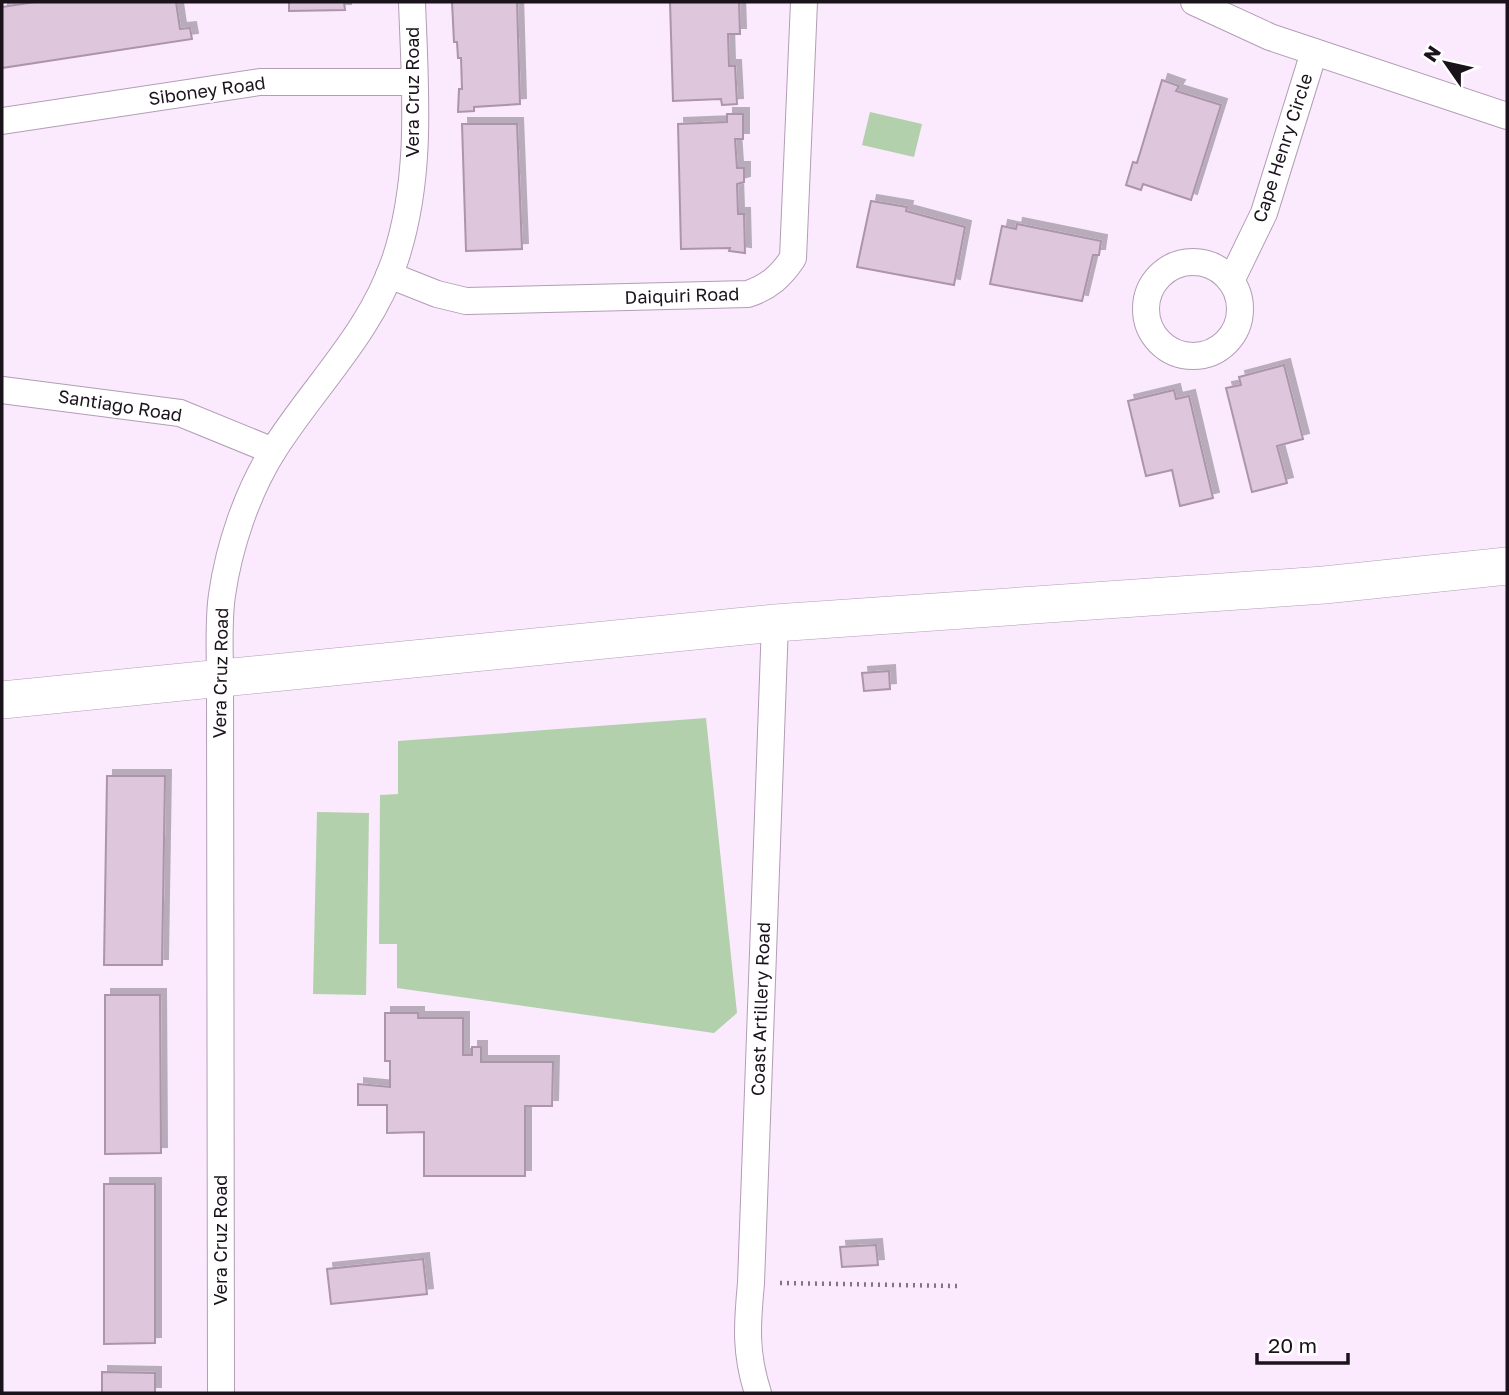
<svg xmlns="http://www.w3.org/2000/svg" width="1509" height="1395" font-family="'Golos Text',sans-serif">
  <defs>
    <filter id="shadow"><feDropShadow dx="6" dy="-6" stdDeviation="0" flood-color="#0004"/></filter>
  </defs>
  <rect width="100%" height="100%" fill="#fbe9fe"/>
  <g fill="#b1d0ab">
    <polygon points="870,112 922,124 914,157 862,145"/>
    <polygon points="706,718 737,1013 714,1033 397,988 397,944 379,944 380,795 398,794 398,741"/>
    <polygon points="317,812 369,813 366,995 313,994"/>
  </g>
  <g fill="#dec6dd" stroke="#ac95ab" stroke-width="2" filter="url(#shadow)">
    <polygon points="35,2 176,2 180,29 190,28 192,39 2,68 2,7"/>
    <polygon points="289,2 344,2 345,10 289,11"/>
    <polygon points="452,2 517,2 520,104 474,107 474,111 458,112 459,89 462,89 461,58 458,58 457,42 454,42"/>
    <polygon points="670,2 739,2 740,34 728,34 729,66 735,66 737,104 722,105 721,99 673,101"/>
    <polygon points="1162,80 1179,86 1176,91 1221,105 1191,200 1143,184 1141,190 1126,185 1133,162 1137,163"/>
    <polygon points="727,114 743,114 743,139 735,139 737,168 744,168 744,182 737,184 738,214 744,214 745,253 729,251 730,248 681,249 678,124 727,122"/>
    <polygon points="462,124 517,124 522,249 466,251"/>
    <polygon points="871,201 907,207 906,211 965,227 954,285 857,267"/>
    <polygon points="1017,224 1101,241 1099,255 1093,255 1082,301 990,284 1002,226 1016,229"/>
    <polygon points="1284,365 1303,439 1277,446 1287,483 1252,492 1226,388 1241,385 1239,377"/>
    <polygon points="1174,390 1176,399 1189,396 1213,498 1180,506 1172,470 1146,476 1128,401"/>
    <polygon points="889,671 890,689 864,691 862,673"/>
    <polygon points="107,776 165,776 162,965 104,965"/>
    <polygon points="105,995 160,995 161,1153 105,1154"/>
    <polygon points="385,1013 418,1013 418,1018 463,1018 463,1055 472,1055 472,1047 481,1047 481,1062 553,1062 552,1106 525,1106 525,1176 424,1176 424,1132 387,1133 387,1105 358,1105 358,1084 390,1087 390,1061 385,1061"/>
    <polygon points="104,1184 155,1184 155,1343 104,1344"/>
    <polygon points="876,1245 878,1265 842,1267 840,1247"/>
    <polygon points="423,1259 427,1294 331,1304 327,1269"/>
    <polygon points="102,1372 155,1373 155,1393 102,1393"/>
  </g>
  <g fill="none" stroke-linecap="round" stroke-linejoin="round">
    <defs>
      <g id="street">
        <polyline points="1194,2 1270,37 1507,116"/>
        <polyline points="2,121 260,82 414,82"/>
        <circle cx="1193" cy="309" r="47"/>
        <path d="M389,275l48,19 29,7 282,-7c21,-7 33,-18 45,-36l11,-256"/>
        <polyline points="1231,281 1264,213 1314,52"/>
        <polyline points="2,390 180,413 273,451"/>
        <path d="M221,1393l-1,-713c0,-28 -2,-58 2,-85 7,-49 25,-102 51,-144 41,-65 97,-117 122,-191 28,-84 20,-172 17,-258"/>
        <path d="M758,1393c-13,-40 -11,-68 -7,-110l24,-660"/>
      </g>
      <polyline id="secondary" points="2,700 775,623 1324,585 1507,566"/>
    </defs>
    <use href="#street" stroke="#b29db5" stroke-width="28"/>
    <use href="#secondary" stroke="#b29db5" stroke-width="38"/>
    <polyline stroke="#807382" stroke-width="4.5" stroke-dasharray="2 5" stroke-linecap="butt" points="780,1283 957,1286"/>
    <use href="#street" stroke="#fff" stroke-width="26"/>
    <use href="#secondary" stroke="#fff" stroke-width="37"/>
  </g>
  <g text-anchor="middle" stroke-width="5" stroke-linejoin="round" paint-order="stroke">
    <g font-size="18" fill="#1b131c" stroke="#fff">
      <text transform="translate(207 91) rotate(-8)" y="6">Siboney Road</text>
      <text transform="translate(413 92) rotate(-90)" y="6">Vera Cruz Road</text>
      <text transform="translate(1283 148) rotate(-72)" y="6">Cape Henry Circle</text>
      <text transform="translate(682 296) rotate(-2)" y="6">Daiquiri Road</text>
      <text transform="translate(120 406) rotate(9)" y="6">Santiago Road</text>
      <text transform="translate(221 673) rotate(-89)" y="6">Vera Cruz Road</text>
      <text transform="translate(761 1009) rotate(-88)" y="6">Coast Artillery Road</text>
      <text transform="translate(221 1240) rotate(-90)" y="6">Vera Cruz Road</text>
    </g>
  </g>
  <rect width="1509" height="1395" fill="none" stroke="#1b131c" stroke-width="7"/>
  <g transform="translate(1446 63) rotate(304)" stroke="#ffffff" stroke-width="5" paint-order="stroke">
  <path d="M0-5L12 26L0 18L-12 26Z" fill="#1b131c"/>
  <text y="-10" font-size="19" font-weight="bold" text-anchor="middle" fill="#1b131c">N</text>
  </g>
  <path d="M1257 1353v10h91v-10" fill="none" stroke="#1b131c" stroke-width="3.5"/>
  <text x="1268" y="1353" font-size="21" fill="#1b131c" stroke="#ffffff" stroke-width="5" paint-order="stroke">20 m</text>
</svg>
